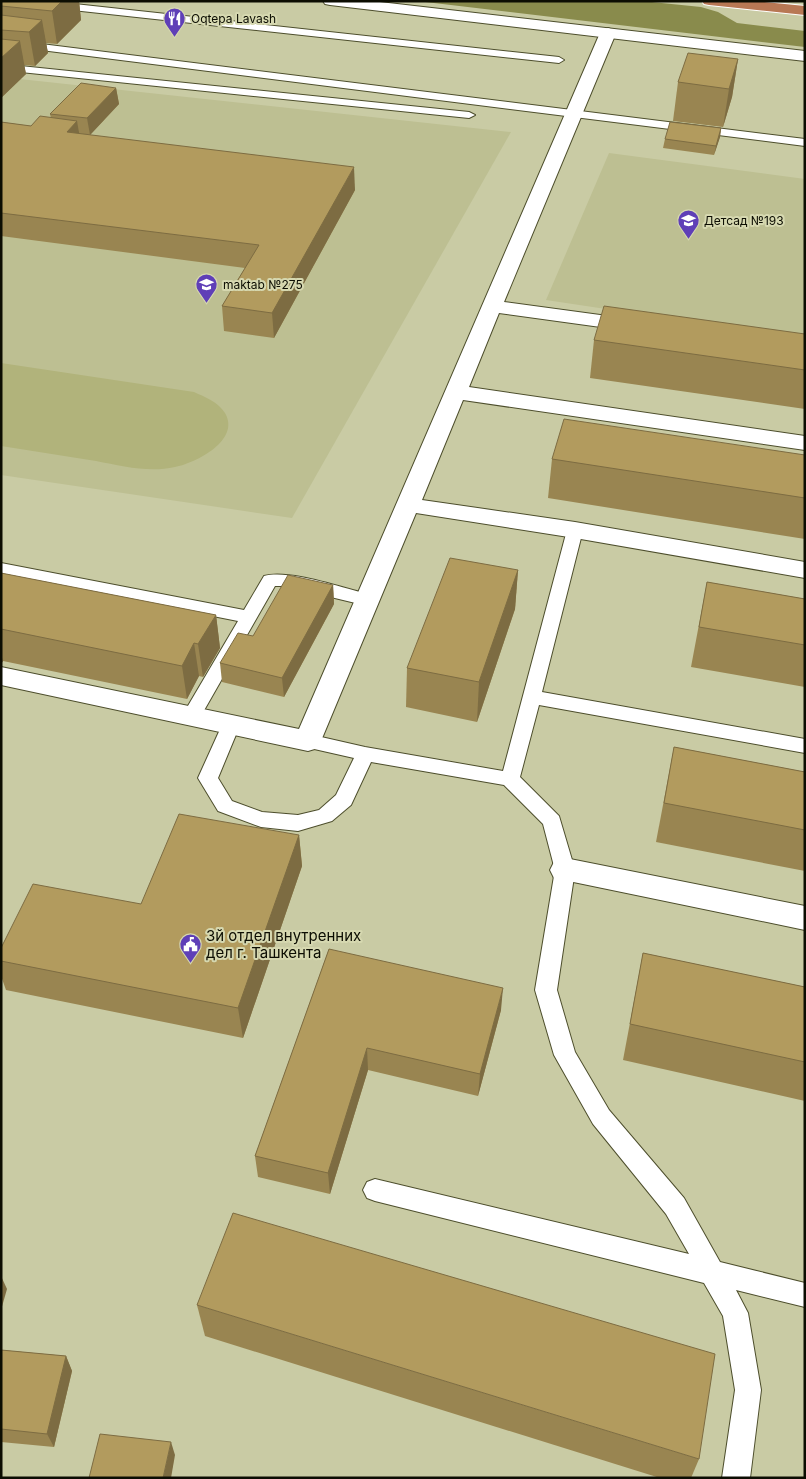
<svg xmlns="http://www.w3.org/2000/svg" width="806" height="1479" font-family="Inter,sans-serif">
  <rect width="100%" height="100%" fill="#c9cba4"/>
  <g fill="#bdbf92">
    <polygon points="1,77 511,132 292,518 1,475"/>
    <polygon points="609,153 805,179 805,339 546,300"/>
  </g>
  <path fill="#b1b37b" d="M1,363l193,29c11,5 24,10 31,21 16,27 -29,50 -50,54 -26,6 -53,-1 -79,-6 -32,-5 -63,-10 -95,-15z"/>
  <polygon fill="#898b4c" points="417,1 642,1 701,7 718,12 737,23 805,31 805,47"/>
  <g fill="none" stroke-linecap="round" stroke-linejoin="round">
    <defs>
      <g id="lane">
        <polygon points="12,1 47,1 559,57 564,60 559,63 17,4"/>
        <polygon points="1,39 805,139 805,146 1,45"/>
        <polygon points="1,64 469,112 475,115 469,118 1,70"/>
        <polygon points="575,525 581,526 583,530 542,692 805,739 805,753 539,705 520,777 559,816 575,870 557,990 575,1052 609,1110 684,1198 720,1262 805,1283 805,1307 736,1290 748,1313 761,1390 750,1478 722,1478 735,1390 723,1316 704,1283 375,1201 367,1198 363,1190 367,1182 375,1179 689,1254 666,1214 593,1124 554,1055 535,990 555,870 543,824 504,785 371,762 351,805 332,821 298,831 261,827 218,811 198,778 222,725 224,720 231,718 238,720 240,725 218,778 232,801 262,812 298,815 319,810 336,795 354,758 301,746 299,741 301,736 308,734 365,747 503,771 567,530 569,526"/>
        <path d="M1,563l243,47 20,-34c25,-7 78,12 104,18l6,2 3,4 -3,4 -6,2 -83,-20h-10l-77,135 -7,2 -7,-2 -2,-5 56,-95 -237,-47z"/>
      </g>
      <g id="street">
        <polygon points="608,28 613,30 616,33 504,302 637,320 644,322 647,326 644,330 637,332 499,313 469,387 805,436 805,450 463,400 422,500 575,522 805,562 805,578 575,538 416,513 318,748 308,751 1,685 1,667 299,729 600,33 603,30"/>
        <polygon points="565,858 805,906 805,930 554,878 550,870 554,862"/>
      </g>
      <polygon id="secondary" points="323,1 371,1 805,51 805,61 330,5 325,4"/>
      <polygon id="highway" points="702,1 754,1 805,6 805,15 709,5 704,4"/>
    </defs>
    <use href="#lane" stroke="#4d4e2c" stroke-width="2"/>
    <use href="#street" stroke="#4d4e2c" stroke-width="2"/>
    <use href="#secondary" stroke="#4d4e2c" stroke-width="2"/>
    <use href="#highway" stroke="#fff" stroke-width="2"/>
    <use href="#lane" fill="#fff" fill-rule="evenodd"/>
    <use href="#street" fill="#fff" fill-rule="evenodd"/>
    <use href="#secondary" fill="#fff" fill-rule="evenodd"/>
    <use href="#highway" fill="#b87854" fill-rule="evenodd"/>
  </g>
  <g fill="#998551">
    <polygon points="1,1 79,1 81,20 57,44 46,43 48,53 35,66 24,65 26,74 1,98"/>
    <polygon points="738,59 732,97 723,127 673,121 678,82"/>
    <polygon points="116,88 119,104 90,135 355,190 274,338 224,331 222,306 245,268 1,236 1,122 31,126 51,118 50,114"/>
    <polygon points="721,128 720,137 714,155 663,148 665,139"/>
    <polygon points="805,334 805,409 590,378 594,340"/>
    <polygon points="805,455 805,539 548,498 552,459"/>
    <polygon points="518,570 515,609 477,722 406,707 407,668"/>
    <polygon points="1,573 216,615 220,648 203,677 199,676 187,699 3,661 1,664"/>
    <polygon points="707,582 805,599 805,687 691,667"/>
    <polygon points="333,585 334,604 284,697 222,682 220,663 253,636"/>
    <polygon points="674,747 805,772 805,871 656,842"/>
    <polygon points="299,835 302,866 243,1038 6,990 1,976 1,948 141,904"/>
    <polygon points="329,949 501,1010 478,1096 368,1070 330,1194 258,1177 255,1156"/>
    <polygon points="643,953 805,987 805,1101 623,1060"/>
    <polygon points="197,1305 699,1459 691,1478 660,1478 205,1336"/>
    <polygon points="1,1350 66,1356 72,1371 54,1447 1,1442"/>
  </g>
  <g fill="#7d6c42">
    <polygon points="62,1 79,1 81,20 57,44 52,11"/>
    <polygon points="42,20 48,53 35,66 29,32"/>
    <polygon points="20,41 26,74 1,98 1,58"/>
    <polygon points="738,59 732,97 723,127 729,89"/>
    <polygon points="116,88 119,104 90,135 87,118"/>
    <polygon points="77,121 81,144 67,132"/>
    <polygon points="721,128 720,137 714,155 716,146"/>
    <polygon points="354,167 355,190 274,338 272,313"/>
    <polygon points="518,570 515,609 477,722 479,682"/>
    <polygon points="333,585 334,604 284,697 282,678"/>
    <polygon points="216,615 220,648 203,677 198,644"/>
    <polygon points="194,643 199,676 187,699 182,666"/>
    <polygon points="1,654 3,661 1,664"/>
    <polygon points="299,835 302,866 243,1038 238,1008"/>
    <polygon points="503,988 501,1010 478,1096 480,1074"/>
    <polygon points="367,1048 368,1070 330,1194 328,1173"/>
    <polygon points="1,1276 7,1289 1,1310"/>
    <polygon points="66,1356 72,1371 54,1447 47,1434"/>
    <polygon points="171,1442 175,1455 171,1478 163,1478"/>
  </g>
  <g fill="#b29b5e" stroke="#7d6c42">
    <polygon points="1,1 62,1 52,11 1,6"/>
    <polygon points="1,15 42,20 29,32 1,30"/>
    <polygon points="1,39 20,41 1,58"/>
    <polygon points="688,53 738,59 729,89 678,82"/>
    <polygon points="81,83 116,88 87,118 50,114"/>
    <polygon points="40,116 77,121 67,132 354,167 272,313 222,306 259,245 1,213 1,122 31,126"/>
    <polygon points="670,122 721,128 716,146 665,139"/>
    <polygon points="604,306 805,334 805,370 594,340"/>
    <polygon points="564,419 805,455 805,498 552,459"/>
    <polygon points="450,558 518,570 479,682 407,668"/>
    <polygon points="1,573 216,615 198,644 194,643 182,666 1,629"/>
    <polygon points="288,575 333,585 282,678 220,663 238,633 253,636"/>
    <polygon points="707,582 805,599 805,645 699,627"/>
    <polygon points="674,747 805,772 805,830 664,803"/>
    <polygon points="179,814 299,835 238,1008 1,961 1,948 33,884 141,904"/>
    <polygon points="329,949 503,988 480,1074 367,1048 328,1173 255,1156"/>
    <polygon points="643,953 805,987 805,1062 630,1024"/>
    <polygon points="233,1213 715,1354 699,1459 197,1305"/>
    <polygon points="1,1350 66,1356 47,1434 1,1429"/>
    <polygon points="100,1434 171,1442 163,1478 89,1478"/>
  </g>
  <defs>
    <symbol id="restaurant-pin" viewBox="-11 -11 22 30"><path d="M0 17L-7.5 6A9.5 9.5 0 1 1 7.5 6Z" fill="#5f3fb7" stroke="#d6d8b0"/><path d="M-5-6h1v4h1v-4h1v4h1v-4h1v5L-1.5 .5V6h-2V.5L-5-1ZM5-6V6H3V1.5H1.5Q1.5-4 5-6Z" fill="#fff"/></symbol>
    <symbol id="school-pin" viewBox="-11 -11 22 30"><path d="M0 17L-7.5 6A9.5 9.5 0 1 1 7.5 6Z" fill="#5f3fb7" stroke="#d6d8b0"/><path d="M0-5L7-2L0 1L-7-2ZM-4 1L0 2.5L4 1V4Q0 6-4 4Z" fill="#fff"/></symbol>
    <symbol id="civic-pin" viewBox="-11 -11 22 30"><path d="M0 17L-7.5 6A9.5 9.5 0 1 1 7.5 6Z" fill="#5f3fb7" stroke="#d6d8b0"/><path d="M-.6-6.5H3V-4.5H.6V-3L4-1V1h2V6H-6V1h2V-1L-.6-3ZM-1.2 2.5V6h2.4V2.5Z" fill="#fff"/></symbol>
  </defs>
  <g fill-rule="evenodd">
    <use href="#restaurant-pin" x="162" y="6" width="25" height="34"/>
    <use href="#school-pin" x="676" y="208" width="25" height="34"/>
    <use href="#school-pin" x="194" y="272" width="25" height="34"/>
    <use href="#civic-pin" x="178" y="932" width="25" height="34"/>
  </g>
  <g text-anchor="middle" stroke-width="4" stroke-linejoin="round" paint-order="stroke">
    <g font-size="12" fill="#0c0d02" stroke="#d6d8b0" text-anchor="start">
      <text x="191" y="23">Oqtepa Lavash</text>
      <text x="704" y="225">Детсад №193</text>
      <text x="223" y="289">maktab №275</text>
    </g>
    <g font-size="15" fill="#0c0d02" stroke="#d6d8b0" text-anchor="start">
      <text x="206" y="941">3й отдел внутренних<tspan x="206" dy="17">дел г. Ташкента</tspan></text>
    </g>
  </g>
  <rect width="806" height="1479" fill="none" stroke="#0c0d02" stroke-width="5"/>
</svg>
